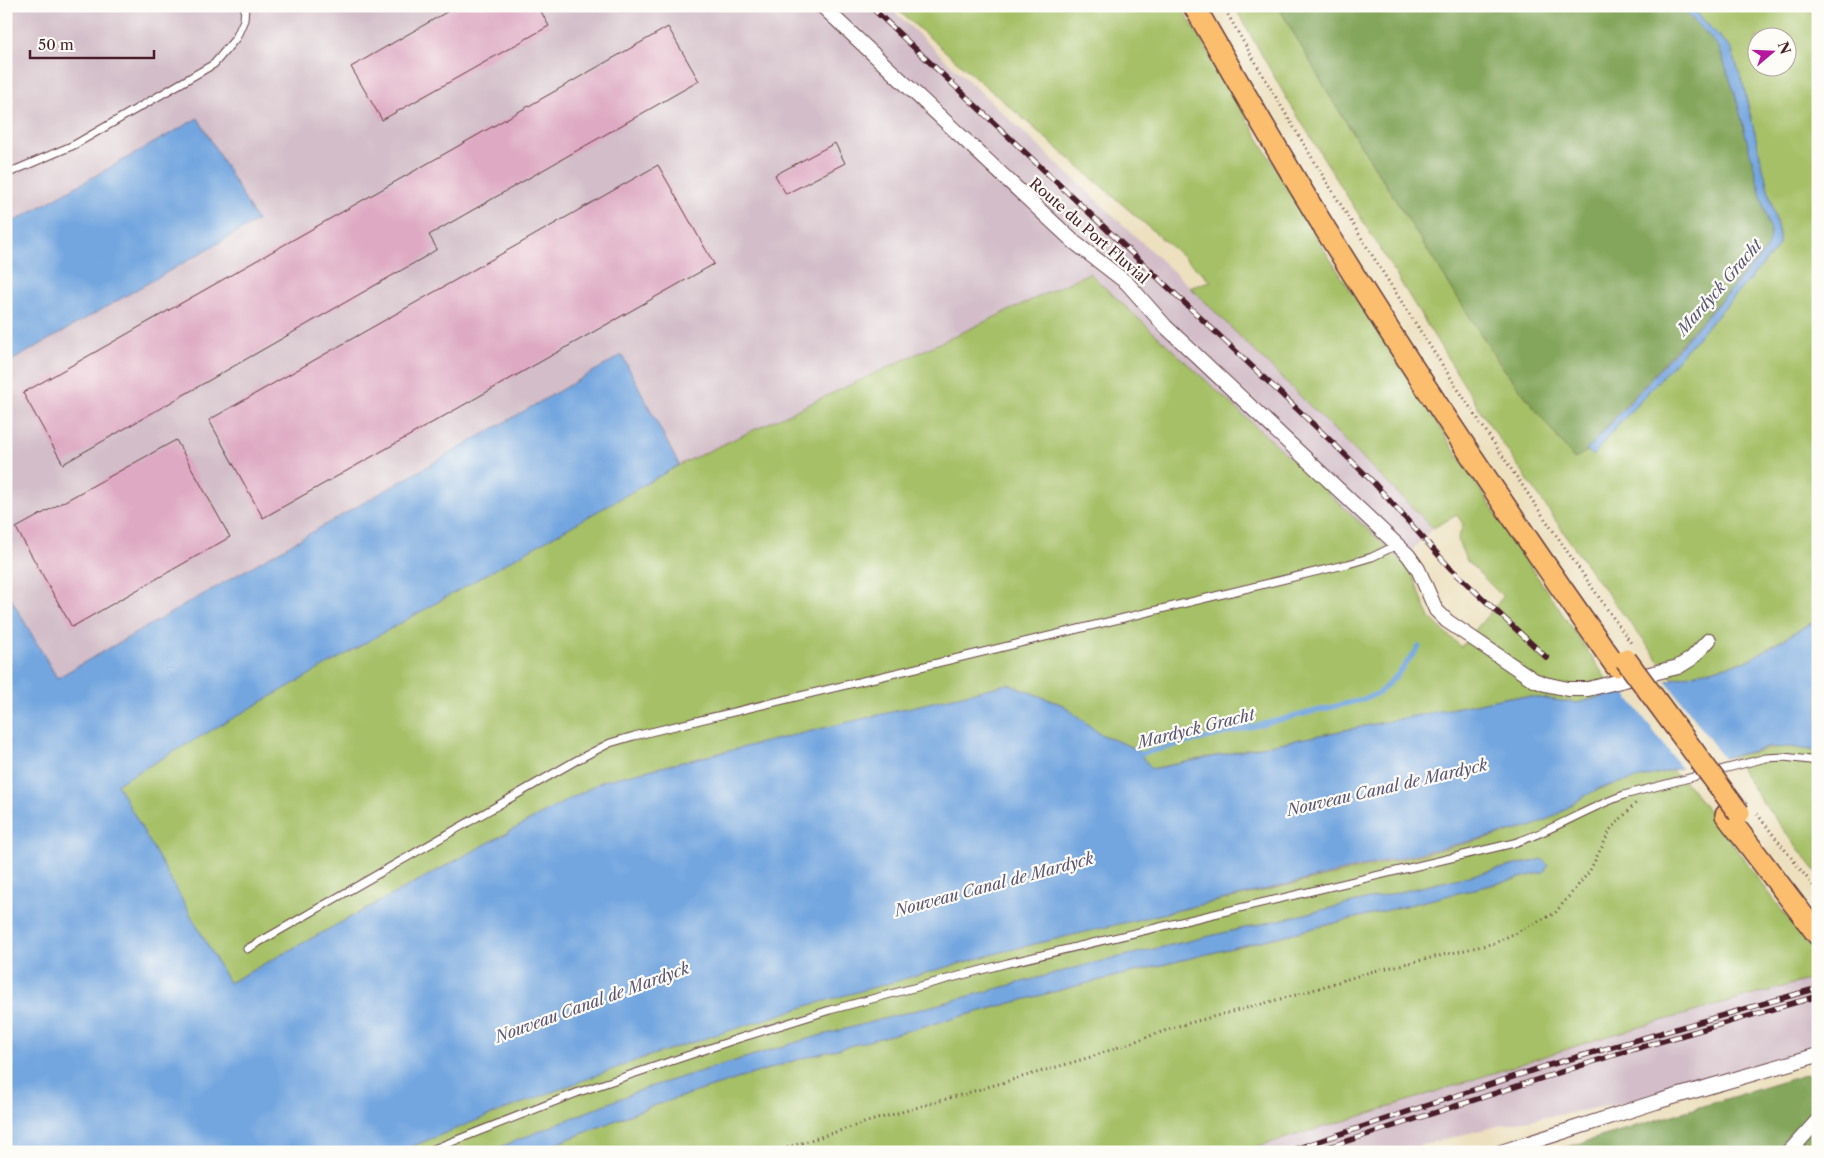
<svg xmlns="http://www.w3.org/2000/svg" width="1824" height="1158" font-family="'Libre Caslon Text',serif">
  <rect width="100%" height="100%" fill="#fdfcf7"/>
  <filter id="ink" filterUnits="userSpaceOnUse"><feTurbulence type="fractalNoise" baseFrequency=".02" numOctaves="2"/><feDisplacementMap in="SourceGraphic" scale="10" xChannelSelector="R" yChannelSelector="G"/><feConvolveMatrix kernelMatrix="1 2 1 2 8 2 1 2 1" color-interpolation-filters="sRGB"/></filter>
  <filter id="wash" filterUnits="userSpaceOnUse"><feTurbulence type="fractalNoise" baseFrequency=".0096" numOctaves="4" result="noise"/><feDisplacementMap in="SourceGraphic" scale="20" xChannelSelector="R" yChannelSelector="G"/><feGaussianBlur stdDeviation="1.12" result="paint"/><feColorMatrix in="noise" values="0 0 0 0 0 0 0 0 0 0 0 0 0 0 0 0 0 1.4 0 .05"/><feComposite in="paint" operator="in"/></filter>
  <g filter="url(#wash)">
    <rect width="100%" height="100%" fill="#ece0bf"/>
    <g fill="#d2bdc8">
      <polygon points="6,6 888,6 1190,287 1433,528 1402,561 1089,273 679,465 621,355 57,678 6,590 6,364 257,221 198,118 6,226"/>
      <polygon points="1818,977 1818,1047 1619,1104 1501,1125 1433,1142 1402,1152 1238,1152 1358,1117 1601,1038"/>
    </g>
    <g fill="#a5c066" stroke="#787048" fill-rule="evenodd">
      <polygon points="893,6 1181,6 1321,245 1530,566 1616,693 1577,703 1531,697 1509,697 1151,769 1136,749 1100,734 1063,705 1008,684 603,781 229,983 116,784 679,465 1089,273 1402,561 1411,571 1429,617 1461,647 1503,597 1466,560 1458,540 1463,524 1457,515 1433,528 1190,287 1211,281"/>
      <path d="M1234,6h44l56,97 164,258 76,97 13,-7 6,4 14,-17 168,-187 4,-7v-10l-37,-154 -11,-31 -41,-43h128v616l-9,2 -62,37 -74,18 -82,-107 -108,-157 -196,-316zM1756,38h30v30h-30z"/>
      <polygon points="1779,747 1790,747 1818,751 1818,874 1760,799 1732,756"/>
      <path d="M1671,770l21,19 126,170v18l-217,61 -243,79 -120,35h-702l113,-45 151,-48 272,-72 472,-115 4,-7 -6,-6 -448,104 -290,77 -158,48 -158,64h-90c196,-85 401,-148 608,-201 174,-44 351,-78 524,-124l25,-11 35,-24 29,-9z"/>
    </g>
    <g fill="#84a65b" stroke="#676243">
      <polygon points="1278,6 1680,6 1719,47 1735,94 1770,230 1770,241 1768,247 1614,418 1587,451 1574,459 1498,361 1334,103"/>
      <polygon points="1818,1071 1818,1152 1551,1152"/>
    </g>
    <g fill="#73a6df" stroke="#5e6285">
      <path d="M1680,6h10l41,43 11,31 37,154v10l-4,7 -168,187 -14,18 -6,-6 174,-194c7,-9 9,-14 9,-26l-35,-136 -16,-47z"/>
      <polygon points="198,118 257,221 6,364 6,226"/>
      <polygon points="622,355 679,465 117,784 229,983 603,781 1008,684 1063,705 1100,734 1136,749 1152,769 1509,697 1531,697 1577,703 1616,693 1747,661 1809,624 1818,622 1818,751 1790,747 1766,748 1619,783 1600,788 1583,797 1555,816 1530,827 1005,951 810,1005 643,1058 493,1114 398,1152 6,1152 6,590 57,678"/>
      <polygon points="1542,859 1548,865 1544,872 1072,987 800,1059 649,1107 536,1152 488,1152 646,1088 804,1040 1094,963"/>
    </g>
    <polygon fill="#ece0bf" points="1664,678 1725,760 1683,770 1622,689"/>
    <g fill="none" stroke-linecap="round" stroke-linejoin="round">
      <polyline stroke="#73a6df" stroke-width="5" points="1136,755 1361,700 1379,693 1397,675 1419,647"/>
    </g>
    <g id="blocks">
      <g fill="#deaac3">
        <polygon points="457,6 538,6 549,26 382,120 351,67"/>
        <polygon points="668,27 699,81 429,235 437,249 428,255 63,464 23,393"/>
        <polygon points="835,143 845,163 786,194 775,175"/>
        <polygon points="658,165 714,264 263,518 209,420"/>
        <polygon points="176,440 230,537 72,627 16,528"/>
      </g>
    </g>
  </g>
  <g filter="url(#ink)">
    <use href="#blocks" fill-opacity="0" stroke="#623c41" stroke-width="1"/>
    <g fill="none" stroke-linecap="round" stroke-linejoin="round">
      <defs>
        <g id="service">
          <polyline points="6,174 74,145 214,64 236,38 244,20 245,6"/>
          <polyline points="247,949 577,760 610,743 634,736 1348,564 1372,557 1397,545"/>
          <path d="M426,1152l153,-60 158,-53 93,-29 178,-47 506,-120c38,-12 73,-35 110,-48l142,-37 18,-1 34,4"/>
        </g>
        <g id="minor">
          <polyline points="822,6 1074,242 1127,283 1165,326 1408,555 1418,569 1436,610 1447,621 1534,680 1545,684 1568,689 1588,689 1678,667 1691,659 1709,640"/>
          <polyline points="1501,1152 1656,1102 1818,1055"/>
          <polyline points="1789,1152 1818,1120"/>
        </g>
        <g id="primary">
          <path d="M1194,6c43,74 85,148 130,221 92,149 190,295 292,439"/>
          <polyline points="1726,815 1818,935"/>
        </g>
      </defs>
      <use href="#service" stroke="#623c41" stroke-width="9"/>
      <use href="#minor" stroke="#623c41" stroke-width="16"/>
      <use href="#primary" stroke="#623c41" stroke-width="24"/>
      <g stroke="#623c41" stroke-width="3" stroke-dasharray="1 4" stroke-linecap="butt">
        <path d="M1223,6c125,220 263,431 408,637"/>
        <polyline points="1757,814 1818,892"/>
        <polyline points="773,1152 867,1122 1091,1057 1178,1026 1303,993 1370,972 1495,943 1555,913 1589,872 1611,829 1636,803"/>
      </g>
      <use href="#service" stroke="#fff" stroke-width="7"/>
      <use href="#minor" stroke="#fff" stroke-width="14"/>
      <use href="#primary" stroke="#fbbd6e" stroke-width="21"/>
      <defs>
        <g id="rail">
          <polyline points="870,6 1332,442 1373,482 1450,568 1547,658"/>
          <polyline points="1286,1152 1546,1066 1818,988"/>
          <polyline points="1313,1152 1614,1055 1818,996"/>
        </g>
      </defs>
      <use href="#rail" stroke="#4a1f2b" stroke-width="5.5"/>
      <use href="#rail" stroke="#fdfcf7" stroke-width="4" stroke-dasharray="11" stroke-linecap="butt"/>
      <defs>
        <polyline id="primary-bridge" points="1626,660 1739,813"/>
      </defs>
      <use href="#primary-bridge" stroke="#623c41" stroke-width="24" stroke-linecap="butt"/>
      <use href="#primary-bridge" stroke="#fbbd6e" stroke-width="21"/>
    </g>
  </g>
  <g text-anchor="middle" stroke-width="4.5" stroke-linejoin="round" paint-order="stroke">
    <g font-size="15" fill="#4a1f2b" stroke="#fdfcf7">
      <text transform="translate(1089 231) rotate(41)" y="5">Route du Port Fluvial</text>
    </g>
    <g font-size="16" font-style="italic" fill="#5a5573" stroke="#fdfcf7">
      <text transform="translate(1719 287) rotate(-49)" y="6">Mardyck Gracht</text>
      <text transform="translate(1196 728) rotate(-14)" y="6">Mardyck Gracht</text>
      <text transform="translate(1387 787) rotate(-13)" y="6">Nouveau Canal de Mardyck</text>
      <text transform="translate(994 884) rotate(-15)" y="6">Nouveau Canal de Mardyck</text>
      <text transform="translate(592 1002) rotate(-20)" y="6">Nouveau Canal de Mardyck</text>
    </g>
  </g>
  <rect width="1824" height="1158" fill="none" stroke="#fdfcf7" stroke-width="25"/>
  <g transform="translate(1772 52) rotate(71)"><circle r="24" fill="#fdfcf7" stroke="#b5a4a5"/>
  <path d="M0-4L9 19L0 12L-9 19Z" fill="#b5179e"/>
  <text y="-8" font-size="14" font-weight="bold" text-anchor="middle" fill="#4a1f2b">N</text>
  </g>
  <path d="M30 50v8h124v-8" fill="none" stroke="#4a1f2b" stroke-width="2.5"/>
  <text x="38" y="50" font-size="15" fill="#4a1f2b" stroke="#fdfcf7" stroke-width="4" paint-order="stroke">50 m</text>
</svg>
